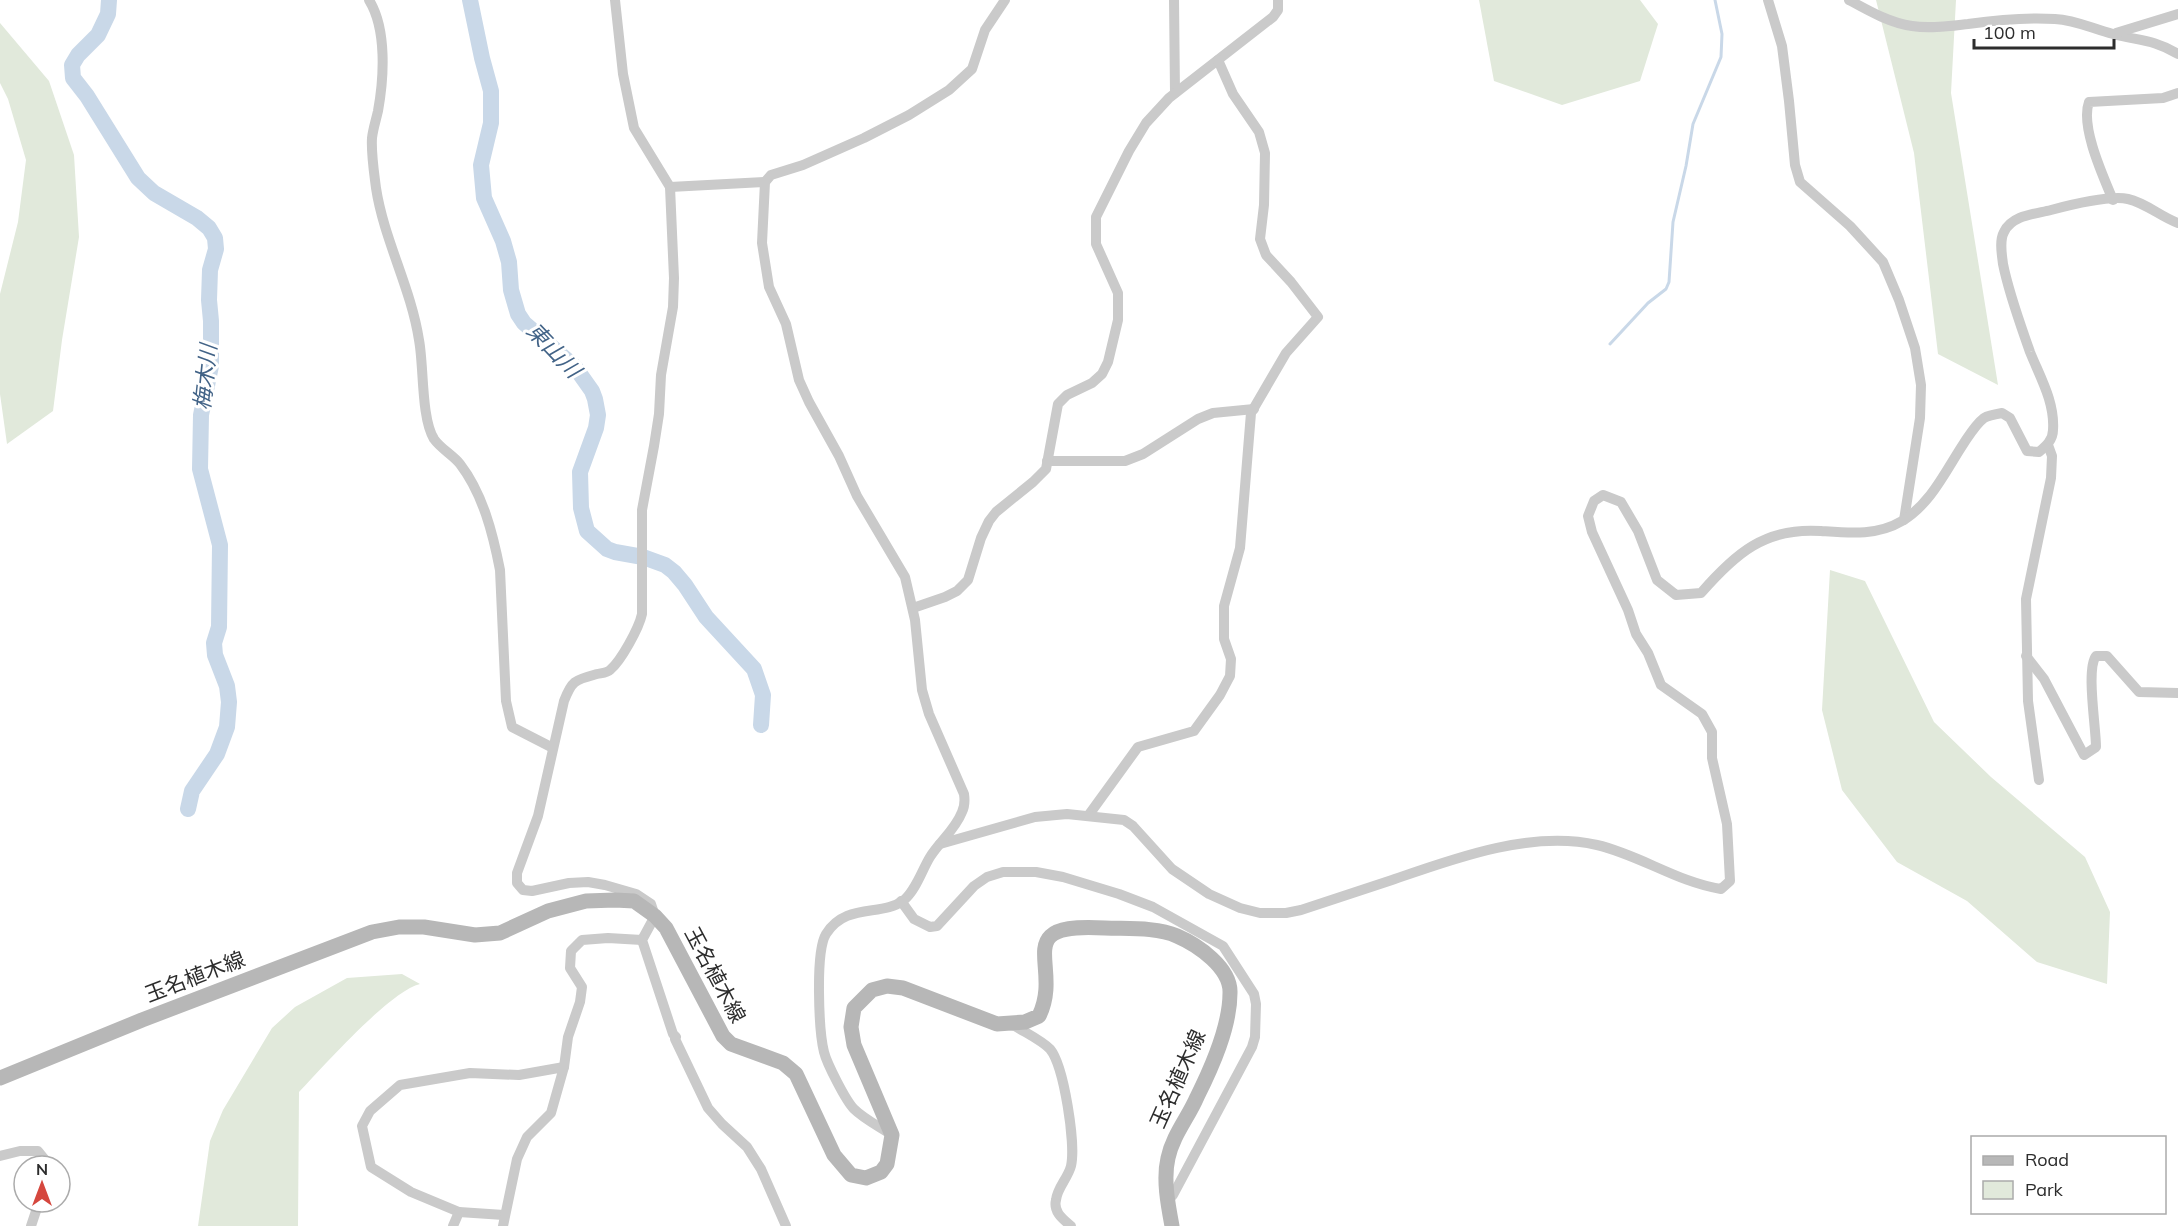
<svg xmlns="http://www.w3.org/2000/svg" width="2178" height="1226" font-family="Mulish,'Noto Sans JP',sans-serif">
  <rect width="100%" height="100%" fill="#fff"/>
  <g fill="#e1e9db">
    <polygon points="1479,0 1640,0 1658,24 1640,81 1562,105 1494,81"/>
    <polygon points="1876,0 1956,0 1951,93 1998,385 1938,354 1914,153"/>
    <polygon points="0,23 49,81 74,155 79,237 62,340 53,411 7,444 0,394 0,294 18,222 26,160 8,99 0,83"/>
    <polygon points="1830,570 1865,581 1934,722 1991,777 2085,857 2110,912 2107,984 2037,962 1967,901 1897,862 1842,790 1822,710"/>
    <path d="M402,974l18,10c-30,7 -97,83 -121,108l-1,134h-100l12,-85 13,-31 49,-82 23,-21 52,-29z"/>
  </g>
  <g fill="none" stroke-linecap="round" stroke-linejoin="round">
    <polyline stroke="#c9d8e8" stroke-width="3" points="1610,344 1648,303 1666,289 1669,282 1673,222 1686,166 1693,124 1721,57 1722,34 1715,0"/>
    <g stroke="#c9d8e8" stroke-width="16">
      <polyline points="109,0 108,14 98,35 78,55 72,65 73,78 87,96 138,178 154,193 197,218 209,228 215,238 216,249 210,270 209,300 211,321 211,366 201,415 200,469 220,545 219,627 214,643 215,655 227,686 229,702 227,727 217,754 192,791 188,809"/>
      <polyline points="470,0 482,58 491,91 491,123 481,165 484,198 503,241 509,262 511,290 518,314 524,323 575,367 592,391 595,399 598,415 596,428 580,472 581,508 587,531 607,549 615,552 643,557 665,565 674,572 685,585 706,617 754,669 763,695 761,725"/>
    </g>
    <g stroke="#cacaca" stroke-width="10">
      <path d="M369,0c18,29 15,78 9,111 -2,9 -5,18 -6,27 -1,15 2,34 4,50 8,52 35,100 43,152 5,26 2,78 15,99 7,10 19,16 26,25 23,30 33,70 40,106l6,131 6,26 41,21"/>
      <path d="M615,0l8,74 11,54 36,59 4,91 -1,29 -12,68 -2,39 -5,32 -12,64v104c-3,14 -21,47 -32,56 -3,3 -9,3 -13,4 -22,6 -25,6 -33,27l-26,115 -21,57v10l6,7 9,1 37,-8 19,-1 17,3 31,9 15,10 4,12 -13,24 31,94 3,3 -1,2 33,69 14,16 25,23 14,22 25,57"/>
      <polyline points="1174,0 1175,93"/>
      <polyline points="1768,0 1782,46 1789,101 1795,165 1800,182 1850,226 1883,262 1899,300 1915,348 1921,385 1920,418 1904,520"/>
      <path d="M1849,0c20,11 41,23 63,26 18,3 38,0 56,-2 28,-4 58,-7 87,-5 21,1 38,10 58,15 26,7 40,5 65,20"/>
      <polyline points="2116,33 2178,14"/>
      <polyline points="670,187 765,182"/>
      <path d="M2113,200c-10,-24 -33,-74 -24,-98l74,-4 15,-5"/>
      <polyline points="1047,461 1125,461 1143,454 1198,419 1213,413 1254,409"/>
      <polyline points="913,608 945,597 957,591 968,580 981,538 989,521 996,512 1033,482 1046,469 1058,404 1067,395 1092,383 1102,374 1108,362 1118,320 1118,293 1096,244 1096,217 1129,151 1146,123 1169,98 1273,17 1278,10 1278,0"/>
      <path d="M2026,656l18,23 40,76 12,-8c0,-20 -10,-78 0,-91h11l32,36 39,1"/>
      <polyline points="2039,780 2028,701 2026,599 2051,478 2052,456 2048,445"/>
      <polyline points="1088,816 1138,747 1194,731 1220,695 1230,676 1231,659 1224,639 1224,606 1240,548 1251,413 1286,353 1318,317 1291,282 1266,255 1260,239 1264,205 1265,153 1259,132 1233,94 1218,60"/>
      <path d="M940,844l95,-27 32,-3 57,6 9,6 39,43 37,25 31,14 20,5h26l15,-3c31,-10 61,-20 91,-30 63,-22 139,-50 205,-35 43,10 80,37 124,44l9,-8 -3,-57 -15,-66v-26l-10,-18 -41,-29 -13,-32 -12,-19 -8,-24 -36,-78 -4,-16 6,-15 9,-6 18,7 17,29 19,49 19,15 25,-2c34,-39 64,-66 120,-62 28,2 56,5 81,-10 29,-17 44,-51 62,-78 6,-9 12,-19 20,-25 5,-3 12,-4 18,-5l8,5 17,33 12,1c7,-6 14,-12 14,-22 2,-28 -13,-53 -23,-78 -10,-29 -21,-58 -27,-88 -1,-9 -4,-23 1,-32 8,-17 31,-18 47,-22 19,-5 59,-15 77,-11 18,4 33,18 50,24"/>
      <polyline points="901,901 914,919 930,927 937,926 974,886 987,877 1003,872 1036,872 1063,877 1119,894 1153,907 1223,946 1254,994 1256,1004 1255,1037 1252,1047 1173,1195 1168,1200"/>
      <path d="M1009,1025l6,1c11,7 26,14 35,23 14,17 26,95 21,117 -3,12 -14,22 -15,34 -3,12 7,19 15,26"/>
      <path d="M892,1135c-12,-8 -28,-16 -38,-26 -8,-8 -27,-45 -30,-57 -5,-20 -9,-100 2,-118 20,-32 56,-17 78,-34 12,-10 18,-30 26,-43 10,-16 25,-27 32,-45 3,-6 3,-11 2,-18l-35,-80 -7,-24 -7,-70 -10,-43 -48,-81 -18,-40 -30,-54 -10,-22 -13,-56 -17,-37 -7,-44 3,-61 6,-7 32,-10 61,-27 45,-23 40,-25 23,-21 13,-39 20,-30"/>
      <polyline points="0,1156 20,1151 38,1151 50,1166"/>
      <polyline points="459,1212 411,1192 371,1167 362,1126 370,1111 400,1085 470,1073 519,1075 564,1067"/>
      <polyline points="31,1226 39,1202"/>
      <polyline points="453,1226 459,1212 504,1215"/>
      <polyline points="503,1226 517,1159 527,1137 551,1113 564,1067 568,1037 580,1002 582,987 570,968 571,951 582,940 608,938 642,940"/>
    </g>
    <path stroke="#b7b7b7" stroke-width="15" d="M0,1078l142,-58 230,-88 27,-5h25l51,8 25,-2 48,-22 38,-10 29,-1 19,1 21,15 11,12 57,108 8,8 52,19 13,11 38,81 17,20 15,3 15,-6 6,-8 5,-29 -38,-90 -3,-18 3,-19 18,-18 15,-4 16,2 94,36 28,-2 14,-6c25,-51 -32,-94 66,-88 23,1 51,-1 72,8 21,9 54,32 53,57 0,34 -18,74 -33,104 -9,21 -24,38 -29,61 -5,21 0,47 4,68"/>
  </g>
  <g text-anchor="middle" stroke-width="6" stroke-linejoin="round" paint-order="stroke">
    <g font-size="21" fill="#2d2d2d" stroke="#fff">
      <text transform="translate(715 975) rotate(62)" y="7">玉名植木線</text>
      <text transform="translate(195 977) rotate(-21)" y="7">玉名植木線</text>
      <text transform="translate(1178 1079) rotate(-66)" y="7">玉名植木線</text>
    </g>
    <g font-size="22" font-style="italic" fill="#426387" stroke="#fff">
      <text transform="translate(554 350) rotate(46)" y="8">東山川</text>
      <text transform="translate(205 377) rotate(-84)" y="8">梅木川</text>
    </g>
  </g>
  <rect x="1971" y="1136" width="195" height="78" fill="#ffffff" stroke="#ababab" stroke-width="1.5"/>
  <rect x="1983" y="1156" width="30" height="9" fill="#b7b7b7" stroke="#ababab" stroke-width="1.5"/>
  <text x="2025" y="1166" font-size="18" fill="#2d2d2d">Road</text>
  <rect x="1983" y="1181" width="30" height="18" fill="#e1e9db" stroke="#ababab" stroke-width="1.5"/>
  <text x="2025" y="1196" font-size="18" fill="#2d2d2d">Park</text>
  <g transform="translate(42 1184)"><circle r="28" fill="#ffffff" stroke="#ababab" stroke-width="1.5"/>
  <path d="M0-4.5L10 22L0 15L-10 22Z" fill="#d5473e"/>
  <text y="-9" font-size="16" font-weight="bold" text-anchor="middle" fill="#2d2d2d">N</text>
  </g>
  <path d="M1974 39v9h140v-9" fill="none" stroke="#2d2d2d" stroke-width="3"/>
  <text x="1983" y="39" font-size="18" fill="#2d2d2d" stroke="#ffffff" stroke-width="4.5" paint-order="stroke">100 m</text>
</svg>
